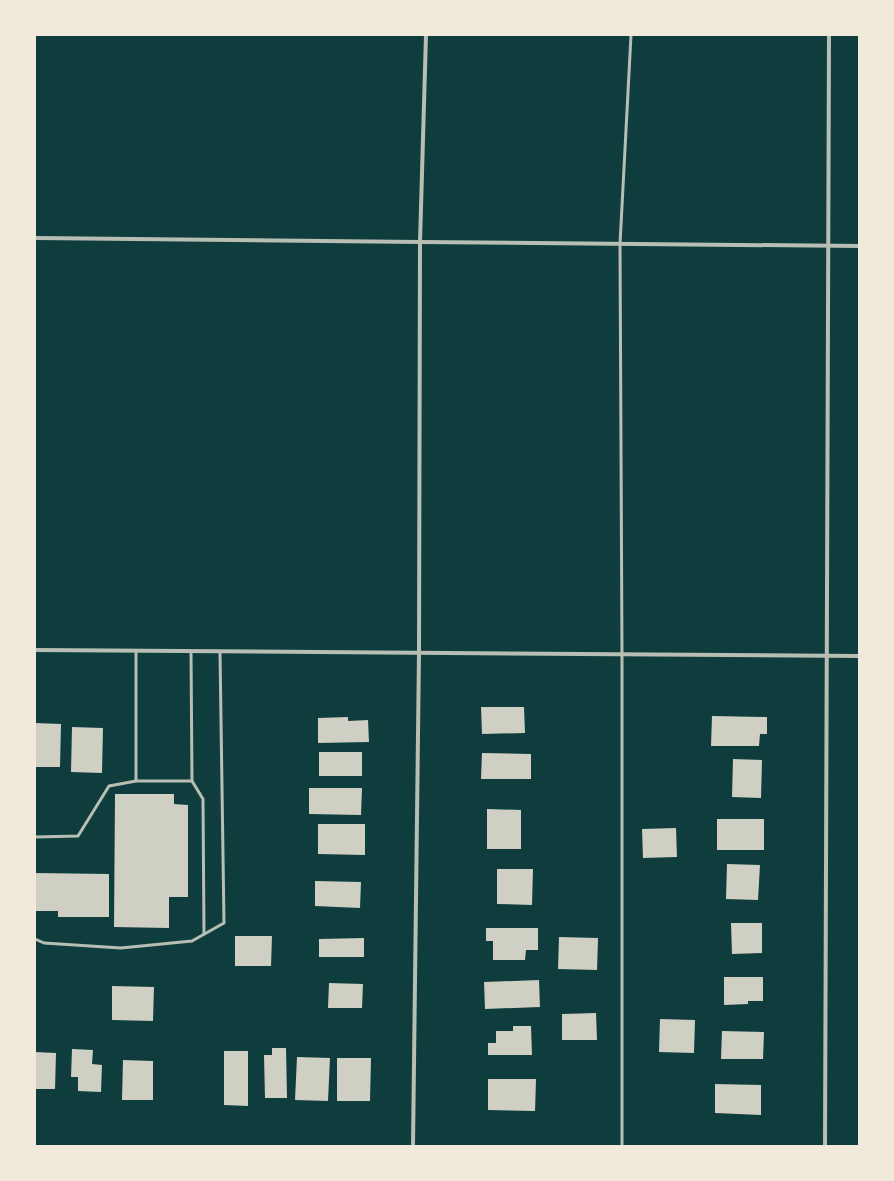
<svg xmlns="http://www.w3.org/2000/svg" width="894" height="1181" font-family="Lato,sans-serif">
  <rect width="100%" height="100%" fill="#0f3d3e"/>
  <g fill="#cfcfc3">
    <polygon points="481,707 524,707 525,733 482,734"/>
    <polygon points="712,716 767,717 767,734 760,734 759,746 711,746"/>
    <polygon points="348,717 348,721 368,720 369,742 318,743 318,718"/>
    <polygon points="35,723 61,724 60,767 35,767"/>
    <polygon points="72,727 103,728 102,773 71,772"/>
    <rect x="319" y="752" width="43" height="24"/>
    <polygon points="482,753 531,754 531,779 481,779"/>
    <polygon points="733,759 762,760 761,798 732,797"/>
    <polygon points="309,788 362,788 361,815 309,814"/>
    <polygon points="115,794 174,794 174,804 188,805 188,897 169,897 169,928 114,927"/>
    <polygon points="487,809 521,810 521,849 487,849"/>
    <rect x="717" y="819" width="47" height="31"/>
    <polygon points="318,824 365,824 365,855 318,854"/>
    <polygon points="676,828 677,857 643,858 642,829"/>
    <polygon points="727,864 760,865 758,900 726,899"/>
    <polygon points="497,869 533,869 532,905 497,904"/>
    <polygon points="35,873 109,874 109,917 58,917 58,911 35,911"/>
    <polygon points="315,881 361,882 360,908 315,906"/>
    <polygon points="731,923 762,923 762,953 732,954"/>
    <polygon points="486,928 538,928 538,950 526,950 525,960 493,960 493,941 486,941"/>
    <polygon points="235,936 272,936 271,966 235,966"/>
    <polygon points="559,937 598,938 597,970 558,969"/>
    <polygon points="364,938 364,957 319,957 319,939"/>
    <polygon points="724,977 763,977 763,1001 748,1001 748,1004 724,1005"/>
    <polygon points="539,980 540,1007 485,1009 484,982"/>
    <polygon points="329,983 363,984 362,1008 328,1008"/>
    <polygon points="112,986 154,987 153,1021 112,1020"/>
    <polygon points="596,1013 597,1040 562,1040 562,1014"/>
    <polygon points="660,1019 695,1020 694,1053 659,1052"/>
    <polygon points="513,1026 531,1026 532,1055 488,1055 488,1043 496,1043 496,1031 513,1031"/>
    <polygon points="722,1031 764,1032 763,1059 721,1059"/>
    <polygon points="272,1048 286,1048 287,1098 265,1098 264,1055 272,1055"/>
    <polygon points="72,1049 93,1050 92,1064 102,1065 101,1092 78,1091 78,1077 71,1077"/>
    <polygon points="224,1051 248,1051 248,1106 224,1105"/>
    <polygon points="35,1052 56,1053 55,1089 35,1089"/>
    <polygon points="297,1057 330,1058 328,1101 295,1100"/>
    <polygon points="337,1058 371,1058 370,1101 337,1101"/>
    <polygon points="123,1060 153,1061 153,1100 122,1100"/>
    <polygon points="488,1079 536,1079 535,1111 488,1110"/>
    <polygon points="715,1084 761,1085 761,1115 715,1113"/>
  </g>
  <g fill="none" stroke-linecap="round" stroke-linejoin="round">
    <g stroke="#b8beb3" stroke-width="3">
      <polyline points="136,651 136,781 192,781 191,651"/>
      <polyline points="192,781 203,799 204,934"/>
      <polyline points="35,837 78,836 109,786 136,781"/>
      <polyline points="35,939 44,943 121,948 192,941 224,923 220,652"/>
      <polyline points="622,1146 622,654 620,244 631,35"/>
    </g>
    <g stroke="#b8beb3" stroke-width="4">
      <polyline points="35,238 420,242 859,246"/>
      <polyline points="35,650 859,656"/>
      <polyline points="413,1146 419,653 420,242 426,35"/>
      <polyline points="825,1146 829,35"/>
    </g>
  </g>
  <rect width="894" height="1181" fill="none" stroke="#f1e9da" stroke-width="72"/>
</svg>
